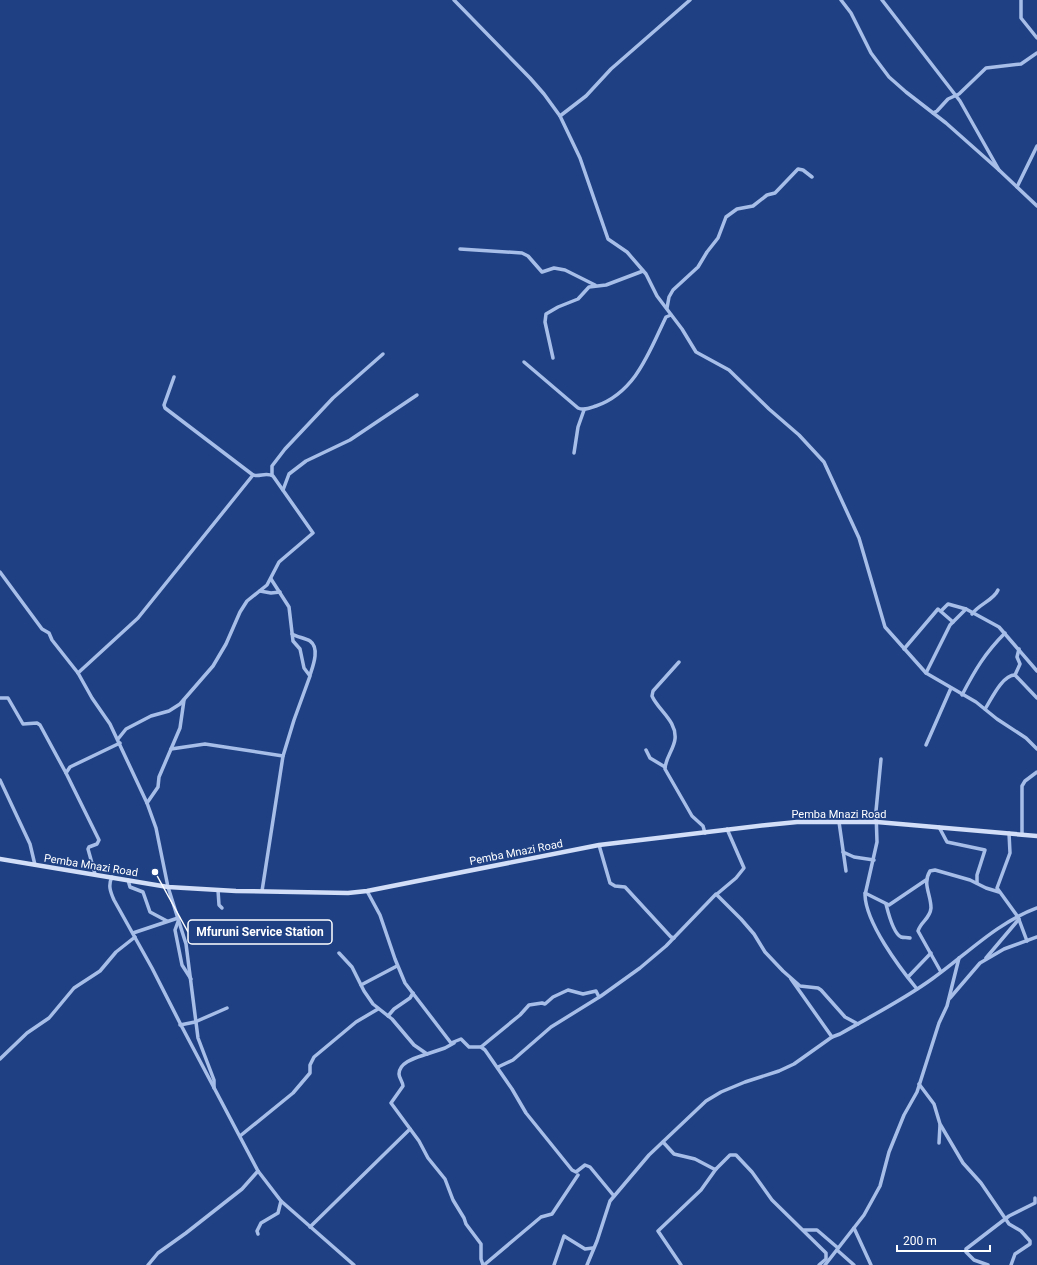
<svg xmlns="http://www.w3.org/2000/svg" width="1037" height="1265" font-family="Roboto,sans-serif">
  <rect width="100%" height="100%" fill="#1f4184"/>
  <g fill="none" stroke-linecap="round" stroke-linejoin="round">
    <g stroke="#a7bee9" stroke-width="3.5">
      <polyline points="454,0 530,78 544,94 560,116 580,158 608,239 627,252 646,274 657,296 682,329 696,352 729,370 769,409 799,435 824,462 859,538 885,627 926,673 976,702 997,719 1026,738 1037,749"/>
      <polyline points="841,0 851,13 871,53 889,77 906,92 946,123 999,170"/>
      <polyline points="882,0 960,101 999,170 1017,187"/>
      <polyline points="1021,0 1021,18 1037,38"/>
      <polyline points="933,113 937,111 948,99 959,94 986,68 1021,64 1037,53"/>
      <polyline points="560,116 586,96 611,69 690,0"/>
      <polyline points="1037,146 1017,187 1037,206"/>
      <polyline points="460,249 522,253 528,256 542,272 554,268 565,270 595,285"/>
      <polyline points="667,308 669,297 673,290 698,267 707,252 718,238 726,217 737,209 753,206 767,195 775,193 798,169 803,170 812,177"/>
      <polyline points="553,358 545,322 546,314 558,307 578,299 589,287 606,285 643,271"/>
      <path d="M524,362l54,46c6,3 12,0 18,-2 40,-14 53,-54 70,-89l5,-2"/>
      <polyline points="574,453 578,427 584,410"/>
      <polyline points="272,475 272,466 285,449 333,398 383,354"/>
      <polyline points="283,490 289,474 306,461 350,440 417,395"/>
      <polyline points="0,572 42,629 49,633 52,640 78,673 92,698 110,724 147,803 156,828 168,887 186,944 198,1038 214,1080 214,1088"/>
      <polyline points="260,591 271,593 280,592"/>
      <polyline points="941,611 948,604 966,609 999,627 1037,671"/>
      <path d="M972,614c7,-10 22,-14 26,-24"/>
      <path d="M292,634c5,3 13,4 18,7 10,7 3,25 0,34"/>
      <polyline points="904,649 938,609 953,622"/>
      <polyline points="1019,649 1017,657 1020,664 1015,675 1037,698"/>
      <path d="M679,662l-26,29 -1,5c6,14 25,25 23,43 -1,10 -10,20 -10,30l27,47 11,10 2,7"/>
      <polyline points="78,673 138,618 253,475"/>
      <polyline points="926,673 950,625 966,609"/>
      <path d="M962,695c13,-25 23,-42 43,-62"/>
      <polyline points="0,698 8,698 23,724 37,723 40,725 66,773"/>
      <path d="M985,709c6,-9 17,-34 30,-34"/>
      <path d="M118,739l8,-10 25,-13 18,-5 11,-7 33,-38 13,-22 14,-32 7,-11 20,-16 12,-23 34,-29 -40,-57c-7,-4 -13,1 -20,-1l-88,-67 -1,-3 10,-28"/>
      <polyline points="926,745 951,688"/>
      <polyline points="171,749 205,744 283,756"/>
      <polyline points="646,750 650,758 665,767"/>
      <path d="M881,759l-5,52 1,31 -12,53c1,28 34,72 52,94"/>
      <polyline points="0,780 30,844 35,865"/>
      <polyline points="147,803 158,787 159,777 180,728 184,700"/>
      <polyline points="839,822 846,871"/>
      <polyline points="939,827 947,842 985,850 977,875 977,883"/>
      <polyline points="1009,833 1010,853 997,888 1018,917 1027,941"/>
      <polyline points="1022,834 1022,786 1025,781 1037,772"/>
      <polyline points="599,845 610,883 615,886 625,887 671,937 674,938"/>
      <polyline points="843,852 854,857 874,860"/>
      <polyline points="95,874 88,849 89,847 97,844 99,840 66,773 70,767 120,743"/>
      <path d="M112,877c-4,8 -2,14 2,23l38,68 30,59 76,144 23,30 73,64"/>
      <polyline points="128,880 130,887 143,892 150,912 167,921"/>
      <polyline points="218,890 219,905 222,908"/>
      <polyline points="262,891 283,756 294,720 310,676 304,668 300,649 293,641 289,607 271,579"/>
      <polyline points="367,891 380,915 395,959 405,983 451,1043 461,1039 469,1047 481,1047 485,1050 512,1089 526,1113 572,1170 576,1172 585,1165 590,1167 614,1196"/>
      <polyline points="865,893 889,905 926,880"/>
      <polyline points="717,894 736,878 744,868 727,829"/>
      <path d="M886,904c2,8 7,29 15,33 3,1 6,0 9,1"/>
      <polyline points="179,919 175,930 182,965 191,979"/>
      <polyline points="133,933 178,918"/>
      <polyline points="339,953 352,967 364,991 373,1004 392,1019 414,1045 427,1054 445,1048 454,1043"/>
      <polyline points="986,958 1019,919"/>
      <path d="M941,972l-23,-41c3,-10 12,-12 13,-23 0,-14 -9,-24 -1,-37l5,-1 35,10 16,8 13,4"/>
      <polyline points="908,977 931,953"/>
      <polyline points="791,979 832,1037"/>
      <polyline points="361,985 397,966"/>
      <polyline points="950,998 980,963 1004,949 1037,937"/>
      <polyline points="388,1016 394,1009 410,998 413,993"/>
      <polyline points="180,1025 195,1022 227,1008"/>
      <polyline points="481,1047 520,1015 529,1005 542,1003 545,1004 553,997 568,990 583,994 596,991 599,997"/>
      <path d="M427,1054c-8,3 -28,7 -28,20 0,4 4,8 4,12l-12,17 28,38 9,17 17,21 8,21 11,18 2,6 15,20v15l2,6"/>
      <polyline points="0,1059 27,1033 49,1018 74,988 100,971 116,952 135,937"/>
      <polyline points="498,1067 513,1060 551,1027 601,996 640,968 666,946 716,894 741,919 754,934 765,952 783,971 800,986 818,988 821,990 845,1017 858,1024"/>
      <polyline points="919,1084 934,1104 940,1124 963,1163 981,1183 1009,1224 1021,1231 1030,1241 1030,1244 1015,1254 1011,1265"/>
      <polyline points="240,1136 293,1093 310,1073 310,1065 314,1057 356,1022 378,1009"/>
      <polyline points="663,1142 674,1154 695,1159 714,1169 716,1169 730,1155 736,1155 752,1172 772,1200 826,1253 826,1259 819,1265"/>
      <polyline points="939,1143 940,1125"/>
      <polyline points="310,1227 410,1129"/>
      <polyline points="854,1228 871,1265"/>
      <polyline points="804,1230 817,1230 838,1248"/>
      <polyline points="258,1234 257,1231 261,1223 278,1213 281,1201"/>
      <polyline points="837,1250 854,1265"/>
      <polyline points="148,1265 158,1253 186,1233 242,1189 258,1171"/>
      <polyline points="484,1265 541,1217 552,1214 578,1175"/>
      <polyline points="554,1265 564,1236 585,1249 593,1248"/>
      <path d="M587,1265l10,-24 13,-40 39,-46 57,-54 15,-9 24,-10 34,-11 15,-7 38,-27 8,-3c31,-18 63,-34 92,-55 34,-24 64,-56 105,-71"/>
      <polyline points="681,1265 658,1231 701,1190 716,1169"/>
      <polyline points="825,1265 864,1215 880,1186 889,1152 904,1115 917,1092 939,1023 947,1006 959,958"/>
      <polyline points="988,1265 974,1260 966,1252 966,1249 1009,1216 1035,1203 1035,1198"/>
    </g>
    <polyline stroke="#d2def7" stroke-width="4.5" points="0,859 168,887 236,891 348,893 367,891 599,845 767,825 797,822 877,822 1037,836"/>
  </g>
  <g text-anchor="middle" stroke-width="3" stroke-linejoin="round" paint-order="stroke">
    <g font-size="11" fill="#fff" stroke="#1f4184">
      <text x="839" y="818">Pemba Mnazi Road</text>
      <text transform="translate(516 852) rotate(-11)" y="4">Pemba Mnazi Road</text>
      <text transform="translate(91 865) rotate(9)" y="4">Pemba Mnazi Road</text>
    </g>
  </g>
  <path fill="none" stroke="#fff" stroke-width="1.5" d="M155 872L188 932"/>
  <circle fill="#fff" stroke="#1f4184" stroke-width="1.5" cx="155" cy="872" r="4"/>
  <rect fill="#1f4184" stroke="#fff" stroke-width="1.5" x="188" y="920" width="144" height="24" rx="4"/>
  <g font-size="12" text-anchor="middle" font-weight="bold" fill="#fff">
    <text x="260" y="936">Mfuruni Service Station</text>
  </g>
  <path d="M897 1245v6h93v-6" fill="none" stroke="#ffffff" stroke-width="2"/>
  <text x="903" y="1245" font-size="12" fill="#ffffff" stroke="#1f4184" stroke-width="3" paint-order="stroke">200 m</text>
</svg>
